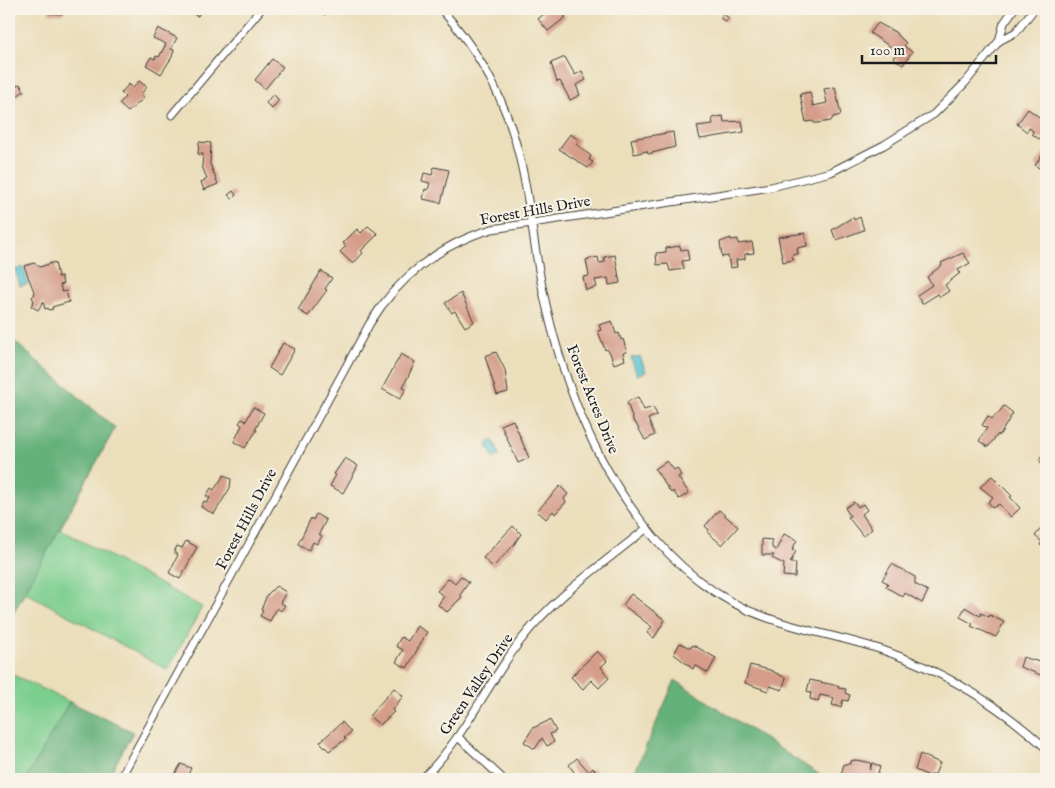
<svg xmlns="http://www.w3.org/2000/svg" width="1055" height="788" font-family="'IM FELL English',serif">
  <rect width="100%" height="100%" fill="#f7f3e8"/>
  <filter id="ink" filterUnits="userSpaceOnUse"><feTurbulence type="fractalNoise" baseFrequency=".02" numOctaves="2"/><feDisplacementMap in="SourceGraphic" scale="10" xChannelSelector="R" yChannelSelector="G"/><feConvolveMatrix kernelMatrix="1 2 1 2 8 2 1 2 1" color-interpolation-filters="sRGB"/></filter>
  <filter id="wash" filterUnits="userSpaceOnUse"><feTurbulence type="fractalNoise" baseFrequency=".0096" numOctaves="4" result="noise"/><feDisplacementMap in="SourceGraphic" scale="20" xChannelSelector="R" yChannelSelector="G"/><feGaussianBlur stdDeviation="1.12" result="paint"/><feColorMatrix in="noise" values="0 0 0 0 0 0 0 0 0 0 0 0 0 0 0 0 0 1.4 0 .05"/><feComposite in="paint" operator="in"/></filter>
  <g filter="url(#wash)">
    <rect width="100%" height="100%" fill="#ebdebb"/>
    <g fill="#7cce8f" stroke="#4c7556">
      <polygon points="9,337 115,428 60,529 202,607 168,670 25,592"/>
      <polygon points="9,673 133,732 107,779 9,779"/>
    </g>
    <g fill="#65b17a" stroke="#40664b">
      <polygon points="9,337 115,428 9,621"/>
      <polygon points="675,680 826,779 645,779 635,771"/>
      <polygon points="69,702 133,732 107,779 26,779"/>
    </g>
    <g fill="#55c1cf" stroke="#386e76">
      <polygon points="23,267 28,284 20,286 15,270"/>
      <polygon points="640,356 646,372 637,375 631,358"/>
      <polygon points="491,440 494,442 500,455 497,457 493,458 487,445"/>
    </g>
    <g id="blocks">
      <g fill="#d49c89">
        <polygon points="49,9 63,9 63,14 49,13"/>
        <polygon points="180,9 202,9 198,16"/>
        <polygon points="317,9 330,9 325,15"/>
        <polygon points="539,9 559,9 566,17 548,31 538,19 544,14"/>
        <polygon points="723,14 729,18 726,22 720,18"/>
        <polygon points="878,23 895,32 906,43 904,46 912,52 903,65 893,58 898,52 870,33"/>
        <polygon points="158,28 177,38 171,49 174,50 172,57 161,74 146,65 151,57 155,59 156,56 159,57 166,44 153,38"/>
        <polygon points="565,57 575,75 582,71 586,80 576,85 580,95 570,100 560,81 557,82 551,63"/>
        <polygon points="272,59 283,67 265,89 255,80"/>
        <polygon points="139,81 147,87 141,94 144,98 128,112 119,104 125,97 121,93 129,84 133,88"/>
        <polygon points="20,84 24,91 9,102 9,89"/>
        <polygon points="835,87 841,115 833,117 831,121 818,123 814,123 813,121 806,122 800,94 810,92 813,106 827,103 824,89"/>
        <polygon points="273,94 279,100 272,109 266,103"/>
        <polygon points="1028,109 1046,122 1046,145 1044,143 1045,140 1041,137 1039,139 1032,134 1033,131 1029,128 1027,132 1017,124"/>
        <polygon points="723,116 724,122 742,121 744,132 700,139 697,126 713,124 712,118"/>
        <polygon points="673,132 675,147 648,154 647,151 634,154 631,139"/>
        <polygon points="570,134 579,140 576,144 591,156 589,160 593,162 588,168 559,149"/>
        <polygon points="199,142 211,143 210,164 218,184 204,190 201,182 207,179 202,166 203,154 198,154"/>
        <polygon points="1046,150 1046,173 1035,165"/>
        <polygon points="434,167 449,170 441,203 423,199 425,189 428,190 430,183 422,181 424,173 432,175"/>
        <polygon points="233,191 236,195 232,199 228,195"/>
        <polygon points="853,217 854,220 860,217 864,230 836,240 832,230"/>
        <polygon points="368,226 378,234 361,251 363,253 353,264 340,252 346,246 343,243 357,229 361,233"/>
        <polygon points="805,233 807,246 797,248 798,254 792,255 793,260 783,262 778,237"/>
        <polygon points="731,238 731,240 738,239 738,244 752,242 754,253 745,254 745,259 736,260 737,267 730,268 728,256 722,257 720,242"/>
        <polygon points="680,246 681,250 687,249 689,260 682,261 684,269 670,271 668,264 657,265 656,253 666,252 666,248"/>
        <polygon points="963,253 970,263 958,270 960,273 945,285 949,291 940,297 938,294 922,304 917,295 932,285 927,277 942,265 941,263"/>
        <polygon points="615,255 620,283 609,285 608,278 595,280 597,287 586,290 583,277 589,276 586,260 598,257 599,263 605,262 604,257"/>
        <polygon points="55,262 58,277 61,276 63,284 60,285 62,292 66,291 69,302 52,307 53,309 49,310 48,308 45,309 43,302 38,310 31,306 34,301 32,297 35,294 24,266 34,263 40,267"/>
        <polygon points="321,271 332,278 325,289 327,290 308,316 298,310"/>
        <polygon points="461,293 474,322 465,327 455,311 452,313 445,303"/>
        <polygon points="612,321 616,334 619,333 621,340 623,339 627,352 623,353 625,360 614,364 610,353 607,349 605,350 598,331 601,330 599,325"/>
        <polygon points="283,343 295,349 280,375 269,368"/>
        <polygon points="496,352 505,370 508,392 497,395 485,356"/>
        <polygon points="401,354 415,362 403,387 406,389 400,399 382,389"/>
        <polygon points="638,397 644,410 653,407 657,415 648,419 655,435 645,440 635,422 634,423 627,402"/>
        <polygon points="1004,406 1013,413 999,436 998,434 988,447 979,441 987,428 982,425 988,416 992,419 996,414 997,415"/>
        <polygon points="253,407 264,413 255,430 257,430 245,448 234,442 242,425 239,423 242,419 246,421"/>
        <polygon points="513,420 529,458 518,463 501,425"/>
        <polygon points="345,458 358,466 343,493 330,486 336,475 334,474"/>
        <polygon points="667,461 674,470 677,468 681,475 678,477 689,493 679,499 673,491 671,493 655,469"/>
        <polygon points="224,475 231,479 230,488 214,514 201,507 204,501 207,503 210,498 206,496 211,488 214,490"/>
        <polygon points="992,476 1012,496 1010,497 1020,508 1011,517 999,504 993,508 988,502 993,497 980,487"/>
        <polygon points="560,486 568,494 564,499 566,502 555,514 553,511 546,519 537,511"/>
        <polygon points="854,502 858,507 863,504 867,510 862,514 872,529 863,536 848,517 850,516 845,508"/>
        <polygon points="719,510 738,527 722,545 707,532 709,530 705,526"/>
        <polygon points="316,514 326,520 319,534 322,536 317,544 313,542 309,550 298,544 311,518 313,520"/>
        <polygon points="513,526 521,534 513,546 493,567 483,558"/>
        <polygon points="1043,526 1046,528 1046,549 1040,545 1042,542 1035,536"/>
        <polygon points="784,534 797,540 792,550 796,551 790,563 796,563 795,577 783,576 784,564 772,558 774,555 762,555 762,539 772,540 772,548 776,550"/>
        <polygon points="186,541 197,547 180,579 169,573 178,555 174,552 177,546 182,548"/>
        <polygon points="892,564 915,577 915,584 928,591 922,603 905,593 903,597 886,587 888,583 882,580"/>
        <polygon points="461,576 469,582 460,595 462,597 447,612 438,605 444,596 437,591 449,578 455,583"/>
        <polygon points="276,586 286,592 280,603 285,605 281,611 277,608 270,621 260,616 263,611 261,610 267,595"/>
        <polygon points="631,594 665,620 654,638 647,633 652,627 623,605"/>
        <polygon points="965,607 980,616 981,613 989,617 990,615 1004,622 996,637 971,626 973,624 960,617"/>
        <polygon points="417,626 427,632 407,668 396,662 403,650 396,646 401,637 408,641"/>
        <polygon points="680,643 690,648 693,645 716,658 708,673 695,665 693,669 674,654"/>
        <polygon points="597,651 607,661 601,667 609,678 599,688 591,680 583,689 571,677"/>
        <polygon points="1023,657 1046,664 1046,677 1020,667"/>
        <polygon points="750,665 770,670 786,678 782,690 770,686 768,691 745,683"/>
        <polygon points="810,680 839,686 838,688 846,689 845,693 850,695 848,701 843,700 841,707 832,705 834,698 820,695 818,701 810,699 811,693 807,691"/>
        <polygon points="394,688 403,696 392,710 394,712 380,725 369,716"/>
        <polygon points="550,720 556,731 550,734 554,742 547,746 542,738 535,749 524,742 533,728"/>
        <polygon points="342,722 351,732 344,738 346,739 329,751 320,742"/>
        <polygon points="920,754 940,763 935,774 929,776 915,770"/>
        <polygon points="577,758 589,772 593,768 599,775 596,779 577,779 578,778 569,765"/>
        <polygon points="856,760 871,763 870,770 872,763 880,766 876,779 862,779 862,776 850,775 850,779 840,779 844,764 850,764 850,761"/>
        <polygon points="181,764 191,768 186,779 172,779"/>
      </g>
    </g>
  </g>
  <g filter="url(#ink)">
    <use href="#blocks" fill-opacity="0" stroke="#3b3934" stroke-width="1"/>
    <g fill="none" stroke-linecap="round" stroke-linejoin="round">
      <defs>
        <g id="minor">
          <path d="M441,9c41,45 69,100 81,159 9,41 12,82 21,123 17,81 48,165 99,231 32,43 75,79 126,96 39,14 80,20 120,34 59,21 112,54 158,96"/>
          <polyline points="1014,9 1004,23 999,41 1016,32 1034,9"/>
          <polyline points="172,115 261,9"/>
          <polyline points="1044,460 1046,462"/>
          <polyline points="458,737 503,779"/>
          <path d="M120,779l250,-456c28,-45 70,-79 122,-94l279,-42 60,-15 53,-27 50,-31 31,-31 34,-42"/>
          <path d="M422,779c42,-40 64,-94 99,-139 34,-44 83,-77 126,-112"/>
        </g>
      </defs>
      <use href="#minor" stroke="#3b3934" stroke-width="9"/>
      <use href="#minor" stroke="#fff" stroke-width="7"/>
    </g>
  </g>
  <g text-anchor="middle" stroke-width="4" stroke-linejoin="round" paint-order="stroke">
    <g font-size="15" fill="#1c1c1c" stroke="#f7f3e8">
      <text transform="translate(535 210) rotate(-10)" y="5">Forest Hills Drive</text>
      <text transform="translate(593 399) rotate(68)" y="5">Forest Acres Drive</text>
      <text transform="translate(246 519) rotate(-62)" y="5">Forest Hills Drive</text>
      <text transform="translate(476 684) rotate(-56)" y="5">Green Valley Drive</text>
    </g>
  </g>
  <rect width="1055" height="788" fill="none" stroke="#f7f3e8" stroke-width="30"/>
  <path d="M862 55v8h134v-8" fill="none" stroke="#1c1c1c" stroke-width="2.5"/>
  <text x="870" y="55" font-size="15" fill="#1c1c1c" stroke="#f7f3e8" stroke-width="4" paint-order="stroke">100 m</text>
</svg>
